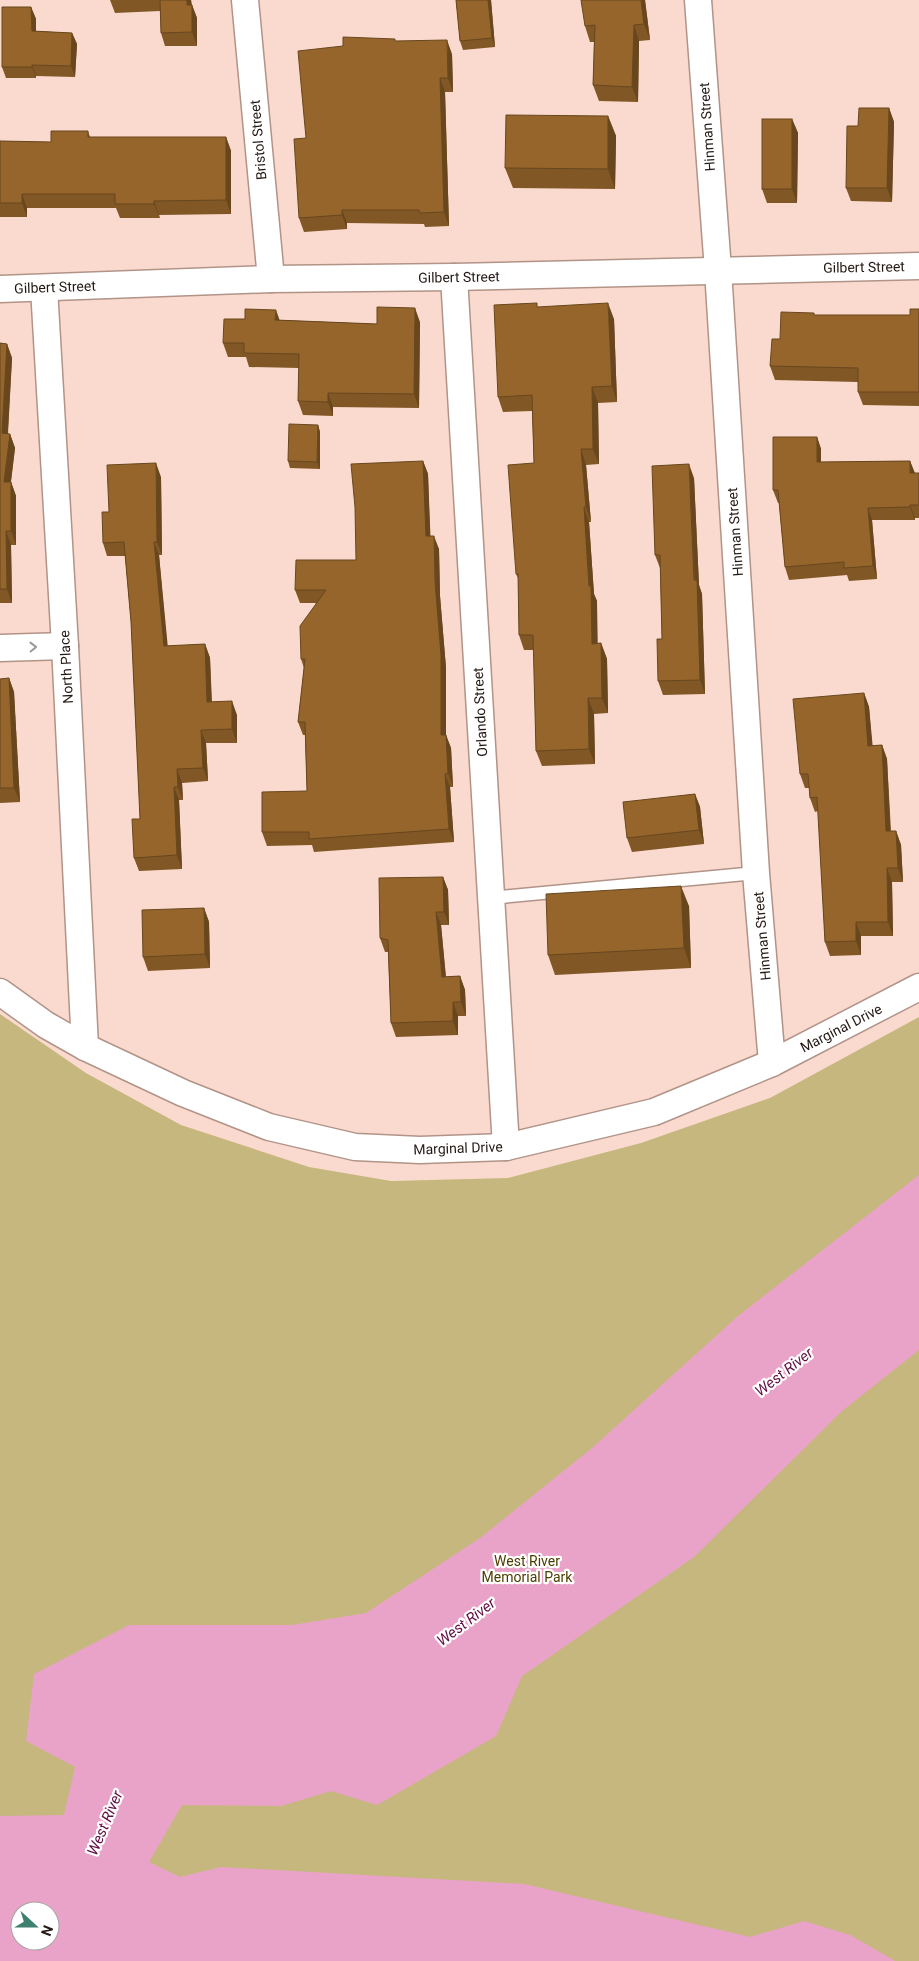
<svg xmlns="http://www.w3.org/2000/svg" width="919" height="1961" font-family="Roboto,sans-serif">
  <rect width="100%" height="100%" fill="#fadace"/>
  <path fill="#c6b77f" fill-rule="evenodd" d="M0,1014l86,59 95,52 128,42 82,14 117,-3 133,-35 129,-45 149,-81v944h-919zM20,1911h30v30h-30z"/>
  <path fill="#eaa3c8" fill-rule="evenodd" d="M919,1175v175l-77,61 -148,146 -172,119 -26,60 -119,69 -46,-14 -50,15 -99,-1 -33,57 31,15 41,-10 303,17 226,53 54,-16 46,14 45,26h-895v-145l64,-1 11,-48 -49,-26 8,-67 95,-49h163l74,-12 114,-75 112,-90 146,-132zM20,1911h30v30h-30z"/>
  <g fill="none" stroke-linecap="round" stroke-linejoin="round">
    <defs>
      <polyline id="lane" points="490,898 756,873"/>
      <g id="street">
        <polyline points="245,0 271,279"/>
        <polyline points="698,0 718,270 756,873 772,1063"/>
        <polyline points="454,277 506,1147"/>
        <polyline points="44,288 65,646 85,1047"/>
        <polyline points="0,289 271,279 454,277 919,266"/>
        <polyline points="0,648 65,646"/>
        <polyline points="0,992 46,1025 85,1047 183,1093 269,1127 355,1147 420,1150 506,1147 654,1112 772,1063 919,987"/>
      </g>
    </defs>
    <use href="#lane" stroke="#b19388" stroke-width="15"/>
    <use href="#street" stroke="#b19388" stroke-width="29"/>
    <use href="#lane" stroke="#fff" stroke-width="12"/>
    <use href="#street" stroke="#fff" stroke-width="26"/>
  </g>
  <g fill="#805725">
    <polygon points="110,0 191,0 192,5 197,18 197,46 165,46 161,33 160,11 115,13"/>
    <polygon points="456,0 491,0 495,47 463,50 460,41"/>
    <polygon points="645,0 650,40 639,41 638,102 599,101 593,85 594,42 590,42 585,26"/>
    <polygon points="31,7 36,19 36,31 72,33 77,44 75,77 36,76 36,78 6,78 2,67"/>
    <polygon points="396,41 452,54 453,92 445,92 449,226 425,227 424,224 347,223 347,229 304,232 299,218 306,138"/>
    <polygon points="889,108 894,122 892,202 851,201 846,188 858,126"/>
    <polygon points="608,116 616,136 615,189 513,188 505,168"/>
    <polygon points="792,119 798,133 797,203 767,203 762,189"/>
    <polygon points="88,131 90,137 226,137 231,151 231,214 159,215 160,218 120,218 116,208 27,208 27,217 0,217 0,141 51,142"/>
    <polygon points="538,307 614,319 617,402 598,403 599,464 586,465 591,522 589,522 594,594 597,601 597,643 601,643 607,659 608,713 594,714 595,764 542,766 536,751 534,650 524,650 519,635 518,578 516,574 534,463 532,411 503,412 498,397"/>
    <polygon points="919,309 919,406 863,405 858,392 858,382 775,380 770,366 780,339 814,313 814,315 910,315"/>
    <polygon points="279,320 377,324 420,322 419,408 333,407 333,416 303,415 298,401 299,368 249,367 246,357 228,357 223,343"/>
    <polygon points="0,343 7,344 12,358 8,434 10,434 15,448 11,482 16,496 16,545 11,545 12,603 0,603"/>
    <polygon points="318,425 320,432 320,469 290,468 288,461"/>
    <polygon points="817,437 821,449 821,462 910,461 915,473 919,473 919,518 915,518 915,520 872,520 877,579 849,581 847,575 789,580 785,567 779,503 778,503 773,490"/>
    <polygon points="423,461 428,474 430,536 439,549 440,596 446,668 446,735 451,748 453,787 450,787 454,842 314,852 312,845 267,846 262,832 307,791 305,735 303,735 298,722 304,668 301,659 316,603 300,603 295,590 356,560"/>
    <polygon points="161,477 162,555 159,555 167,646 205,644 210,658 212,702 237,715 237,743 206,743 208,781 182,783 183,800 179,800 182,869 139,871 134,858 140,819 131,622 125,556 107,556 103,543"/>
    <polygon points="694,478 699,585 702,594 705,694 663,695 658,681 662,639 660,568 655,555"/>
    <polygon points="9,678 14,692 20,802 0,803 0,679"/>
    <polygon points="864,693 869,707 872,746 882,745 887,759 891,831 896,831 901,845 903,882 892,882 893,936 861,936 861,955 830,956 825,942 818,811 815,812 810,798 809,788 805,788 800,774"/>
    <polygon points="695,794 700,807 704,844 632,852 627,838"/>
    <polygon points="443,877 448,890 449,925 441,925 446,977 460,976 465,990 466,1016 458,1016 458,1035 396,1037 391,1023 388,952 385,952 380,938"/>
    <polygon points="689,906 691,968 555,975 548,955"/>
    <polygon points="204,908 209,922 210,968 148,971 143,957"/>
  </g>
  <g fill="#68471e">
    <polygon points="187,0 191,0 192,14 192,5 197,18 197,46 192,32"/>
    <polygon points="488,0 491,0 495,47 492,38"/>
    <polygon points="641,0 645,0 650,40 644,24"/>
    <polygon points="31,7 36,19 36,42 32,31"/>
    <polygon points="634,25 639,41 638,102 632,87"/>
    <polygon points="72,33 77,44 75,77 71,66"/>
    <polygon points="447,40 452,54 453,92 448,78"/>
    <polygon points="32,65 36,76 36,78 32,67"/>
    <polygon points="440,78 445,92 449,226 444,212"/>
    <polygon points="889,108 894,122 892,202 887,188"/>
    <polygon points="608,116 616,136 615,189 608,169"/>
    <polygon points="792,119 798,133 797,203 792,189"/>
    <polygon points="226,137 231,151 231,214 226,200"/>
    <polygon points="22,194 27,208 27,217 22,203"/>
    <polygon points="154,201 159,215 160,218 154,204"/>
    <polygon points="342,210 347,223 347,229 342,215"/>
    <polygon points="608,303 614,319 617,402 612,386"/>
    <polygon points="415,308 420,322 419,408 414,394"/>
    <polygon points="276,310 281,324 275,320"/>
    <polygon points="7,344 12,358 7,446 2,433"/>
    <polygon points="592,387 598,403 599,464 593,449"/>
    <polygon points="328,393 333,407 333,416 328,402"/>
    <polygon points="318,425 320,432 320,469 317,462"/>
    <polygon points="10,434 15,448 9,496 4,482"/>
    <polygon points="817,437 821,449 821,475 817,462"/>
    <polygon points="581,449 586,465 591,522 586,507"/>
    <polygon points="423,461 428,474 431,550 426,536"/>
    <polygon points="910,461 915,474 910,473"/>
    <polygon points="156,463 161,477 162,555 157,542"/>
    <polygon points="689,464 694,478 699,585 702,594 705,694 700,680"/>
    <polygon points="11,482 16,496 16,545 11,531"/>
    <polygon points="910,505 915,518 915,520 910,507"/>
    <polygon points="584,507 589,522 594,594 597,601 598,659 592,644"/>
    <polygon points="868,508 872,520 877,579 873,566"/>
    <polygon points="6,531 11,545 12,603 7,589"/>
    <polygon points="434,536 439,549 440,596 446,668 446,735 451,748 453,787 448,773 441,735"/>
    <polygon points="154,542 159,555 169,659 164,646"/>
    <polygon points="601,643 607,659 608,713 602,698"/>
    <polygon points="205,644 210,658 212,715 207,702"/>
    <polygon points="9,678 14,692 20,802 14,788"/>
    <polygon points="864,693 869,707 874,760 868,746"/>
    <polygon points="588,698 594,714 595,764 589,749"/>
    <polygon points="232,701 237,715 237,743 232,729"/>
    <polygon points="201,730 206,743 208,781 203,768"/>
    <polygon points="882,745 887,759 891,845 886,831"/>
    <polygon points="177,769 182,783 183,800 178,787"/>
    <polygon points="445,774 450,787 454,842 449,829"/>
    <polygon points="174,787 179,800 182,869 177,855"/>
    <polygon points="695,794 700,807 704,844 699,830"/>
    <polygon points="896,831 901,845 903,882 898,868"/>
    <polygon points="887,868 892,882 893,936 888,922"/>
    <polygon points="443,877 448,890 449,925 444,912"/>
    <polygon points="681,886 689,906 691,968 684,948"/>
    <polygon points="204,908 209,922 210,968 205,954"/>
    <polygon points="436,912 441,925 447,990 442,977"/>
    <polygon points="856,922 861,936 861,955 856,941"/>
    <polygon points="460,976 465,990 466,1016 461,1002"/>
    <polygon points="453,1002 458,1016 458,1035 453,1021"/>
  </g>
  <g fill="#95652b" stroke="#68471e">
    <polygon points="160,0 187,0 187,5 192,5 192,32 161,33"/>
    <polygon points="456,0 488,0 492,38 460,41"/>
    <polygon points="581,0 641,0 644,24 634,25 632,87 593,85 595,25 585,26"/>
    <polygon points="2,7 31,7 32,31 72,33 71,66 32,65 32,67 2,67"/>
    <polygon points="343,37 395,39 395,41 447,40 448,78 440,78 444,212 420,213 419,210 342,210 342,215 299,218 294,139 306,138 298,51 343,46"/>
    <polygon points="859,108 889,108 887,188 846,188 847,126 858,126"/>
    <polygon points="506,115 608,116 608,169 505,168"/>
    <rect x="762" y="119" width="30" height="70"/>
    <polygon points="51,131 88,131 88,137 226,137 226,200 154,201 154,204 115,204 115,194 22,194 22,203 0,203 0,141 51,142"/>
    <polygon points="537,303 537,307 608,303 612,386 592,387 593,449 581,449 586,507 584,507 589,586 591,586 592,644 601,643 602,698 588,698 589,749 536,751 533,635 519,635 518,574 516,574 508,465 534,463 532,395 498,397 494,305"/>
    <polygon points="377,307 415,308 414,394 328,393 328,402 298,401 299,354 244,353 244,343 223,343 224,319 245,319 245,309 276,310 275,320 377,324"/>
    <polygon points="910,309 919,309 919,392 858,392 858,368 770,366 772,339 780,339 781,312 814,313 814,315 910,315"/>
    <polygon points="0,343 7,344 2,433 10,434 4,482 11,482 11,531 6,531 7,589 0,589"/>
    <polygon points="289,424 318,425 317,462 288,461"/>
    <polygon points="773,437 817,437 817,462 910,461 910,473 919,473 919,505 910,505 910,507 868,508 873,566 844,568 844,562 785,567 778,490 773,490"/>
    <polygon points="423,461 426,536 434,536 435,582 441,655 441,735 446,735 448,773 445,774 449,829 309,839 309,832 262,832 262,792 307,791 305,722 298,722 305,659 301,659 300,626 326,590 295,590 296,560 356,560 355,507 351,464"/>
    <polygon points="156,463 157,542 154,542 164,646 205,644 207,702 232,701 232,729 201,730 203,768 177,769 178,787 174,787 177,855 134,858 132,819 140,819 131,622 124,542 103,543 102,512 109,512 107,465"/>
    <polygon points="689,464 694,580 697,580 700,680 658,681 657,639 662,639 660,555 655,555 652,466"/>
    <polygon points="9,678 14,788 0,788 0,679"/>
    <polygon points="864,693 868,746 882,745 886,831 896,831 898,868 887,868 888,922 856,922 856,941 825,942 817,797 810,798 808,774 800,774 793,699"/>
    <polygon points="695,794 699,830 627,838 623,802"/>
    <polygon points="443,877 444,912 436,912 442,977 460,976 461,1002 453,1002 453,1021 391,1023 388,940 380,938 379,878"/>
    <polygon points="681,886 684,948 548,955 546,894"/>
    <polygon points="204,908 205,954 143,957 142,910"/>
  </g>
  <defs><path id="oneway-chevron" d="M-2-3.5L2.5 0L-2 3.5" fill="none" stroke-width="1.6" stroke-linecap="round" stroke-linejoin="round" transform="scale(1.25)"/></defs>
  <use stroke="#9c9795" href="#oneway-chevron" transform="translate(33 647) rotate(-1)"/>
  <g text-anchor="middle" stroke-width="4.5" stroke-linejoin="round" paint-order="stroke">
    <g font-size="14" fill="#231814" stroke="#fff">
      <text transform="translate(707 127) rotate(-94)" y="5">Hinman Street</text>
      <text transform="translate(258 140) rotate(-95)" y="5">Bristol Street</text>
      <text transform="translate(864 267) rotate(-1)" y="5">Gilbert Street</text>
      <text transform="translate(459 277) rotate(-1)" y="5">Gilbert Street</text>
      <text transform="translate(55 287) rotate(-2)" y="5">Gilbert Street</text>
      <text transform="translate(735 532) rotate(-94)" y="5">Hinman Street</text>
      <text transform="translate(66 667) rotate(-93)" y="5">North Place</text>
      <text transform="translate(480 712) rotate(-93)" y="5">Orlando Street</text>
      <text transform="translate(762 936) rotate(-95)" y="5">Hinman Street</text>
      <text transform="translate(841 1028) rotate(-27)" y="5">Marginal Drive</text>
      <text transform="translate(458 1148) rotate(-2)" y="5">Marginal Drive</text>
    </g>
    <g font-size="14" fill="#4b3d00" stroke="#fff">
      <text x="527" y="1566">West River<tspan x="527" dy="16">Memorial Park</tspan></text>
    </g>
    <g font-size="15" font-style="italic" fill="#5f0d42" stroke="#fff">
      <text transform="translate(784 1372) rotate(-38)" y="5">West River</text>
      <text transform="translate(466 1622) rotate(-37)" y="5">West River</text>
      <text transform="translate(105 1823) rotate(-67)" y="5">West River</text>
    </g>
  </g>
  <g transform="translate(35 1926) rotate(111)"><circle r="24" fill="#ffffff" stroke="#a7a3a1"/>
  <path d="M0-4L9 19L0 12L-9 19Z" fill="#3e8070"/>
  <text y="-8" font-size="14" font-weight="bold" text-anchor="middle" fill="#231814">N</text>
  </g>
</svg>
